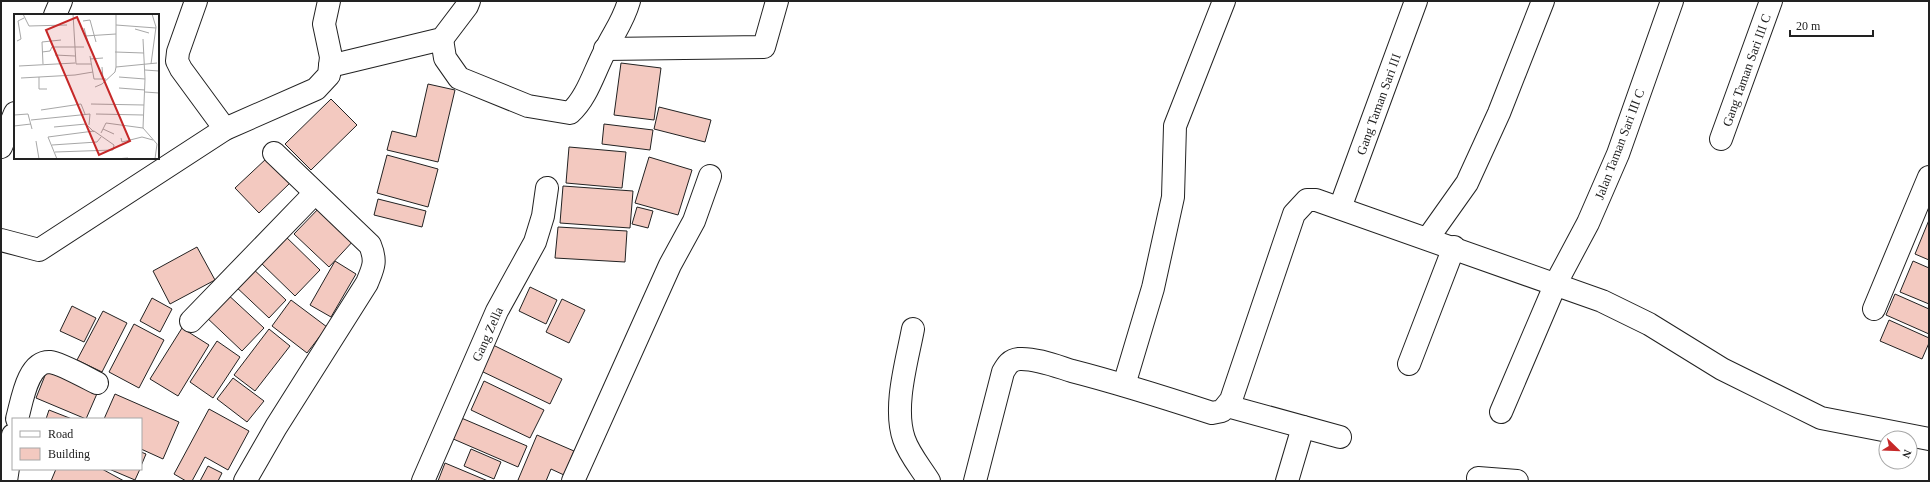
<svg xmlns="http://www.w3.org/2000/svg" width="1930" height="482" font-family="'Times New Roman',serif">
  <rect width="100%" height="100%" fill="#fff"/>
  <g fill="#f3c9c0" stroke="#222">
    <polygon points="621,63 661,68 654,120 614,115"/>
    <polygon points="428,84 455,90 438,162 387,150 392,131 416,137"/>
    <polygon points="331,99 357,125 311,170 285,144"/>
    <polygon points="659,107 711,120 705,142 654,129"/>
    <polygon points="604,124 653,130 650,150 602,144"/>
    <polygon points="569,147 626,152 622,188 566,183"/>
    <polygon points="387,155 438,169 428,207 377,193"/>
    <polygon points="649,157 692,170 678,215 635,203"/>
    <polygon points="267,158 290,183 259,213 235,188"/>
    <polygon points="563,186 633,191 630,228 560,223"/>
    <polygon points="378,199 426,211 422,227 374,215"/>
    <polygon points="321,206 355,239 329,267 294,234"/>
    <polygon points="637,207 653,211 648,228 632,224"/>
    <polygon points="1929,220 1929,260 1915,254"/>
    <polygon points="558,227 627,231 625,262 555,258"/>
    <polygon points="283,234 320,270 295,296 258,260"/>
    <polygon points="197,247 215,280 170,304 153,271"/>
    <polygon points="335,261 356,274 331,317 310,305"/>
    <polygon points="1913,261 1929,268 1929,304 1900,292"/>
    <polygon points="250,266 286,300 269,318 233,284"/>
    <polygon points="530,287 557,300 546,324 519,311"/>
    <polygon points="225,292 264,328 242,351 204,315"/>
    <polygon points="1895,294 1929,309 1929,334 1886,315"/>
    <polygon points="152,298 172,309 160,332 140,321"/>
    <polygon points="562,299 585,310 569,343 546,332"/>
    <polygon points="291,300 327,327 307,353 272,326"/>
    <polygon points="72,306 96,318 84,342 60,331"/>
    <polygon points="103,311 127,323 102,372 77,360"/>
    <polygon points="1889,320 1929,338 1929,343 1922,359 1880,341"/>
    <polygon points="134,324 164,340 139,388 109,372"/>
    <polygon points="182,328 209,345 178,396 150,379"/>
    <polygon points="269,329 290,346 255,391 234,375"/>
    <polygon points="217,341 240,357 213,398 190,382"/>
    <polygon points="491,344 562,379 550,404 479,370"/>
    <polygon points="48,368 99,389 86,419 36,398"/>
    <polygon points="233,378 264,401 247,422 217,399"/>
    <polygon points="484,381 544,410 530,438 471,410"/>
    <polygon points="115,394 179,422 163,459 141,449 141,419 104,419"/>
    <polygon points="209,409 249,431 228,470 205,457 192,481 186,481 174,474"/>
    <polygon points="49,410 72,419 46,419"/>
    <polygon points="459,417 527,446 518,467 451,438"/>
    <polygon points="537,435 574,451 564,475 551,469 546,481 521,481 518,480"/>
    <polygon points="471,449 501,462 494,479 464,466"/>
    <polygon points="141,452 146,454 141,466"/>
    <polygon points="445,463 488,481 438,481"/>
    <polygon points="208,466 222,473 218,481 200,481"/>
    <polygon points="56,469 102,469 124,481 51,481"/>
    <polygon points="109,469 140,469 135,480"/>
  </g>
  <g fill="none" stroke-linecap="round" stroke-linejoin="round">
    <defs>
      <g id="street">
        <polyline points="196,1 178,52 177,61 181,69 225,129"/>
        <polyline points="55,15 61,1"/>
        <path d="M442,39l3,19 14,20 69,28 42,7c17,-15 24,-41 35,-62 9,-19 18,-29 24,-50"/>
        <polyline points="605,49 764,47 777,1"/>
        <polyline points="330,66 442,39 467,6 469,1"/>
        <polyline points="1721,139 1771,1"/>
        <polyline points="1,147 15,113"/>
        <polyline points="1340,208 1416,1"/>
        <polyline points="1428,238 1467,183 1499,113 1543,1"/>
        <polyline points="1,240 39,250 225,129 316,89 329,75 331,57 324,24 329,1"/>
        <polyline points="1874,309 1929,177"/>
        <polyline points="191,321 314,194"/>
        <path d="M913,329c-6,32 -20,78 -9,110 5,15 17,29 25,42"/>
        <polyline points="1409,364 1454,247"/>
        <polyline points="1124,385 1153,288 1173,197 1175,126 1224,1"/>
        <polyline points="1227,406 1340,437"/>
        <polyline points="1501,412 1556,283 1588,223 1618,154 1672,1"/>
        <path d="M17,419c5,-17 10,-58 33,-57 10,1 37,16 47,21"/>
        <polyline points="1478,478 1517,481"/>
        <polyline points="6,481 13,435"/>
        <path d="M245,481l31,-54 91,-144c6,-15 10,-21 3,-38l-96,-92"/>
        <polyline points="423,481 497,311 535,242 543,216 547,188"/>
        <polyline points="573,481 670,265 694,221 710,176"/>
        <path d="M975,481l28,-109c4,-7 7,-12 16,-13 17,-1 37,7 53,12 47,12 94,27 140,42l10,-2 9,-11 63,-186 13,-14h9l286,101 47,23 73,45 99,49 108,21"/>
        <polyline points="1287,481 1303,427"/>
      </g>
    </defs>
    <use href="#street" stroke="#222" stroke-width="24"/>
    <use href="#street" stroke="#fff" stroke-width="22"/>
  </g>
  <g text-anchor="middle" stroke-width="3" stroke-linejoin="round" paint-order="stroke">
    <g font-size="13" fill="#222" stroke="#fff">
      <text transform="translate(1746 70) rotate(-70)" y="5">Gang Taman Sari III C</text>
      <text transform="translate(1378 104) rotate(-70)" y="5">Gang Taman Sari III</text>
      <text transform="translate(1619 144) rotate(-69)" y="5">Jalan Taman Sari III C</text>
      <text transform="translate(487 334) rotate(-66)" y="5">Gang Zella</text>
    </g>
  </g>
  <g transform="translate(14 14)">
    <rect width="145" height="145" fill="#fff"/>
    <path fill="none" stroke="#a7a7a7" stroke-width="1" d="M9,0l6,12 38,-1M35,0h15M59,0l3,50h15M102,0v53M69,7l7,-1 6,22M102,11l40,3M70,14l5,18M121,15l14,4M71,22l31,-2M129,25l2,40 -2,49 14,16 -2,15M3,27l4,-2 -3,-18 6,-3M28,38l8,-1 2,-4h32M101,38l29,1M41,41l20,1M76,42l4,23h12M76,45l13,-1M29,50l-1,-22 19,-2M137,50l5,-37 -4,-13M5,52l56,-3M88,53l1,12M102,53l41,-4M131,56l14,1M25,63v12h8M105,63l26,2M7,64l54,-3 18,-3M81,73l7,-3 13,-12 1,-5M105,74l26,2M131,78l14,1M77,90l53,1M27,96l40,-6 4,10M82,100l47,1M0,101l14,-1 4,15M17,106l59,-6 -1,11M0,112l17,-2M40,113l32,-3 8,8M89,115l11,5M87,119l5,-10 37,5M107,124l1,4 20,-5 11,3M22,127l3,18M38,131l45,-3 4,-5M41,138l58,-2 1,-5 -20,-14 -46,6 9,22M101,145l13,-1"/>
    <path fill="#c62828" fill-opacity="0.15" stroke="#c62828" stroke-width="2" d="M63,3l53,124 -31,14 -53,-125z"/>
    <rect width="145" height="145" fill="none" stroke="#222" stroke-width="2"/>
  </g>
  <rect width="1930" height="482" fill="none" stroke="#222222" stroke-width="4"/>
  <rect x="12" y="418" width="130" height="52" fill="#ffffff" stroke="#a7a7a7"/>
  <rect x="20" y="431" width="20" height="6" fill="#ffffff" stroke="#a7a7a7"/>
  <text x="48" y="438" font-size="12" fill="#222222">Road</text>
  <rect x="20" y="448" width="20" height="12" fill="#f3c9c0" stroke="#a7a7a7"/>
  <text x="48" y="458" font-size="12" fill="#222222">Building</text>
  <g transform="translate(1898 450) rotate(113)"><circle r="19" fill="#ffffff" stroke="#a7a7a7"/>
  <path d="M0-3L7 15L0 10L-7 15Z" fill="#c62828"/>
  <text y="-6" font-size="11" font-weight="bold" text-anchor="middle" fill="#222222">N</text>
  </g>
  <path d="M1790 30v6h83v-6" fill="none" stroke="#222222" stroke-width="2"/>
  <text x="1796" y="30" font-size="12" fill="#222222" stroke="#ffffff" stroke-width="3" paint-order="stroke">20 m</text>
</svg>
